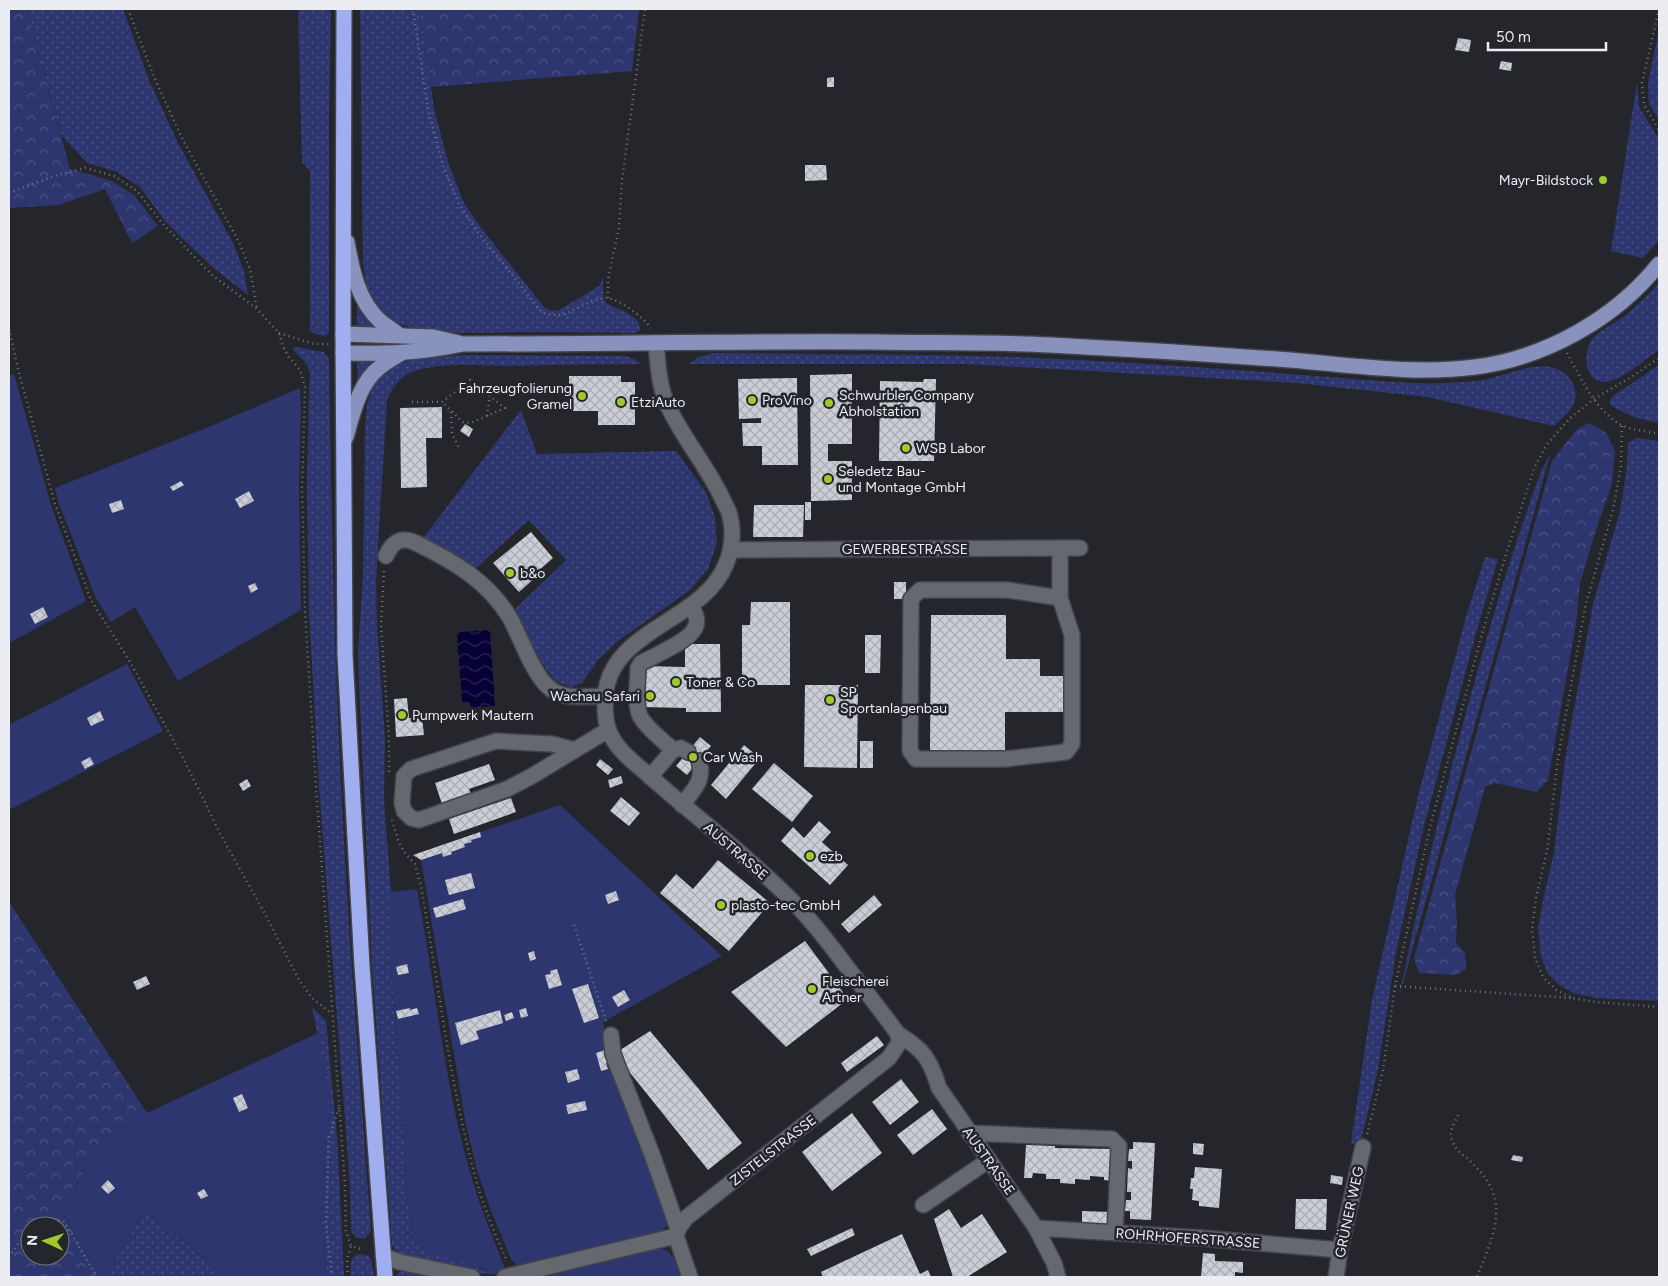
<svg xmlns="http://www.w3.org/2000/svg" width="1668" height="1286" font-family="Figtree,sans-serif">
  <defs>
    <pattern id="grass-dots" width="8" height="8" patternUnits="userSpaceOnUse" patternTransform="scale(1.25)"><rect width="8" height="8" fill="#2e3670"/><path d="M2 2h.1M6 6h.1" fill="none" stroke="#4c5385" stroke-width="1.8" stroke-linecap="round"/></pattern>
    <pattern id="forest-crowns" width="20" height="18" patternUnits="userSpaceOnUse" patternTransform="scale(1.25)"><rect width="20" height="18" fill="#2e3670"/><path d="M2 6a3 3 0 1 1 6 0M12 15a3 3 0 1 1 6 0" fill="none" stroke="#4c5385"/></pattern>
    <pattern id="water-waves" width="16" height="10" patternUnits="userSpaceOnUse" patternTransform="scale(1.25)"><rect width="16" height="10" fill="#070036"/><path d="M0 5q4-4 8 0t8 0" fill="none" stroke="#2b2654"/></pattern>
    <pattern id="building-cross-hatch" width="8" height="8" patternUnits="userSpaceOnUse" patternTransform="scale(1.25)"><rect width="8" height="8" fill="#cbced7"/><path d="M0 0l8 8M0 8l8-8" fill="none" stroke="#aaacb4"/></pattern>
  </defs>
  <rect width="100%" height="100%" fill="#24262c"/>
  <g fill="url(#grass-dots)">
    <polygon points="27,9 123,9 149,80 178,143 234,245 244,271 248,295 216,270 189,245 165,221 140,187 115,171 87,163 61,135"/>
    <polygon points="298,9 329,9 331,13 329,121 329,333 325,336 318,335 310,331 310,171 302,162"/>
    <path d="M360,9h60l14,100 15,56 15,38 17,25 63,79 7,4 8,-1 40,-24 4,-8v16l2,8c11,8 36,12 35,28l-5,3c-38,-1 -76,-1 -114,-1 -37,0 -104,6 -135,-15 -17,-13 -21,-35 -23,-55z"/>
    <polygon points="1659,30 1659,120 1649,104 1648,83"/>
    <polygon points="1637,82 1639,107 1659,139 1659,240 1643,258 1611,251"/>
    <path d="M1659,282v68c-15,10 -32,26 -49,31 -25,7 -30,-29 -16,-44 9,-9 22,-14 32,-22 11,-10 24,-21 33,-33z"/>
    <polygon points="357,306 370,322 375,326 375,327 357,327"/>
    <path d="M295,347l29,5 5,7c2,127 4,255 10,382 7,164 20,327 32,490l-6,8 -10,-2 -4,-7 -1,-46 -31,-397 -10,-175 -2,-125 2,-99c2,-10 2,-19 -5,-27 -4,-5 -8,-7 -11,-12z"/>
    <path d="M713,353c100,1 200,1 301,4 126,5 252,15 379,25 28,2 55,2 83,-1 26,-2 61,-24 85,-10 5,3 10,8 12,13 9,19 -7,31 -19,42l-127,-29 -130,-14 -331,-19h-277l10,-7z"/>
    <path d="M463,355l162,1 9,3 8,5c-45,0 -90,1 -135,2 -27,0 -75,-5 -99,8 -11,6 -16,15 -21,26l-11,180 1,46 8,112 -1,62 7,92v71l10,124 6,111 8,47 81,29h-11l-81,-18 -8,-5 -4,-6 -20,-279 -13,-282 -1,-33 5,-74 2,-146 2,-27 6,-17 10,-14 14,-8 15,-5z"/>
    <polygon points="358,360 375,361 358,382 357,363"/>
    <path d="M1659,365v58c-17,-3 -34,-8 -48,-18l-1,-4 3,-5z"/>
    <polygon points="521,410 537,454 676,451 706,492 715,517 717,543 708,569 690,590 618,641 598,660 582,683 571,687 556,682 541,662 513,611 566,560 529,520 476,568 455,554 423,538"/>
    <polygon points="1637,438 1659,441 1659,1001 1596,998 1574,993 1559,985 1548,974 1541,957 1538,929 1543,900 1554,853 1565,759 1593,604 1620,511 1627,467 1628,443"/>
    <path d="M1550,455l-151,542c27,-134 60,-266 99,-397 9,-30 19,-60 29,-89 7,-20 12,-39 23,-56z"/>
    <polygon points="1485,557 1498,559 1476,633 1424,826 1396,952 1378,1070 1360,1144 1351,1143 1372,1000 1418,796 1467,613"/>
    <polygon points="312,1007 326,1021 337,1137 344,1277 326,1277 322,1222 326,1137 332,1108"/>
    <polygon points="149,1213 225,1277 105,1277 141,1216"/>
    <path d="M359,1254l7,1 5,3 3,19h-23c0,-9 -3,-20 8,-23z"/>
    <polygon points="406,1269 449,1277 395,1277 401,1270"/>
  </g>
  <g fill="url(#forest-crowns)" fill-rule="evenodd">
    <polygon points="9,9 27,9 70,169 112,181 134,195 158,226 132,243 105,189 59,205 9,208"/>
    <polygon points="420,9 639,9 632,71 431,87"/>
    <polygon points="1589,423 1607,433 1615,452 1612,484 1596,530 1580,583 1576,624 1548,780 1537,792 1495,783 1485,787 1455,895 1457,923 1456,943 1465,953 1466,969 1456,975 1419,973 1414,958 1552,461 1576,430"/>
    <path d="M9,902l138,211 -57,49 -30,47 41,68h-92zM30,1226h30v30h-30z"/>
  </g>
  <g fill="#2e3670">
    <polygon points="14,374 51,505 86,601 9,643 9,376"/>
    <polygon points="300,388 301,408 299,487 301,610 178,681 135,607 111,622 96,598 59,504 55,488 211,426"/>
    <polygon points="127,664 163,731 9,810 9,725"/>
    <polygon points="560,805 722,956 603,1022 609,1049 670,1221 659,1235 525,1268 517,1266 511,1259 491,1211 477,1170 466,1125 421,860 413,855"/>
    <path d="M417,889c18,94 27,195 54,287 9,31 22,62 34,92l-3,4 -6,2 -14,-6 -59,-17 -8,-6 -8,-47 -6,-111 -10,-124v-71z"/>
    <polygon points="318,1033 332,1108 326,1137 322,1222 326,1277 225,1277 149,1213 141,1216 105,1277 101,1277 60,1209 90,1162 147,1113"/>
    <polygon points="654,1247 667,1250 676,1261 682,1277 533,1277"/>
  </g>
  <polygon fill="url(#water-waves)" points="490,630 495,706 470,708 470,702 462,702 457,632"/>
  <g fill="url(#building-cross-hatch)">
    <polygon points="1458,38 1471,40 1469,52 1455,50"/>
    <polygon points="1501,61 1512,63 1511,71 1499,69"/>
    <polygon points="834,77 834,87 827,87 827,78"/>
    <polygon points="805,165 826,165 827,180 805,181"/>
    <polygon points="852,374 852,444 828,444 828,461 852,461 852,500 811,501 810,375"/>
    <polygon points="569,376 621,376 621,382 635,382 635,425 598,425 598,411 569,411"/>
    <polygon points="797,378 798,465 762,465 762,446 743,446 742,423 761,423 761,418 739,419 738,379"/>
    <polygon points="924,379 936,379 934,461 879,461 880,381 923,382"/>
    <polygon points="442,407 442,438 426,438 427,487 401,488 400,408"/>
    <polygon points="465,424 473,429 469,437 460,431"/>
    <polygon points="181,481 184,485 173,491 170,487"/>
    <polygon points="249,491 254,501 240,508 235,499"/>
    <polygon points="121,500 124,509 112,513 109,504"/>
    <rect x="805" y="502" width="6" height="18"/>
    <polygon points="754,505 804,505 803,537 753,537"/>
    <polygon points="531,532 553,558 535,574 537,576 519,592 493,563"/>
    <rect x="894" y="582" width="12" height="17"/>
    <polygon points="255,583 258,589 251,593 248,586"/>
    <polygon points="751,602 790,602 790,685 742,685 742,625 750,625"/>
    <polygon points="43,607 48,617 35,624 30,614"/>
    <polygon points="931,615 1006,615 1006,659 1040,659 1040,676 1065,676 1065,712 1005,712 1005,750 930,750"/>
    <polygon points="865,635 881,635 880,673 865,673"/>
    <polygon points="685,644 720,644 721,712 686,712 686,708 642,707 643,666 685,667"/>
    <polygon points="805,685 858,685 857,768 804,767"/>
    <polygon points="407,698 409,718 422,717 424,735 396,737 394,699"/>
    <polygon points="100,711 104,720 91,726 87,718"/>
    <polygon points="700,737 711,746 687,775 676,766"/>
    <rect x="860" y="741" width="13" height="27"/>
    <polygon points="744,745 760,758 726,799 711,785"/>
    <polygon points="90,757 94,764 85,769 81,762"/>
    <polygon points="600,759 613,769 608,775 596,765"/>
    <polygon points="774,763 813,796 792,822 752,789"/>
    <polygon points="489,764 495,780 469,789 471,794 442,804 435,783"/>
    <polygon points="621,776 623,783 610,788 608,780"/>
    <polygon points="247,779 251,786 243,791 239,784"/>
    <polygon points="621,797 640,813 629,826 610,811"/>
    <polygon points="511,798 516,812 454,834 449,819"/>
    <polygon points="819,821 831,832 822,842 848,865 830,885 781,841 793,827 804,838"/>
    <polygon points="480,832 481,837 471,840 472,842 464,844 465,847 451,852 452,854 443,857 442,853 421,860 413,855"/>
    <polygon points="718,860 770,903 729,951 660,893 676,874 693,889"/>
    <polygon points="471,873 475,888 449,895 445,880"/>
    <polygon points="616,891 619,900 608,904 605,895"/>
    <polygon points="874,895 882,905 849,933 841,924"/>
    <polygon points="463,899 466,909 436,918 433,908"/>
    <polygon points="805,941 848,999 786,1047 731,992"/>
    <polygon points="534,951 536,959 530,961 528,953"/>
    <polygon points="407,964 409,973 398,975 396,967"/>
    <polygon points="557,969 562,985 549,989 545,975 551,974 550,971"/>
    <polygon points="146,976 150,984 137,990 133,982"/>
    <polygon points="588,984 599,1018 584,1023 572,989"/>
    <polygon points="624,990 630,1000 618,1007 612,997"/>
    <polygon points="410,1008 410,1010 417,1008 419,1014 398,1019 396,1011"/>
    <polygon points="526,1008 528,1016 521,1018 519,1010"/>
    <polygon points="500,1010 503,1023 476,1031 479,1039 461,1045 455,1023"/>
    <polygon points="512,1012 514,1018 506,1021 504,1015"/>
    <polygon points="650,1031 698,1088 742,1143 708,1170 623,1064 617,1052"/>
    <polygon points="877,1036 884,1045 847,1072 841,1063"/>
    <polygon points="608,1049 612,1062 606,1063 608,1069 601,1071 596,1053"/>
    <polygon points="577,1069 580,1079 568,1083 565,1072"/>
    <polygon points="901,1079 919,1102 890,1125 872,1102"/>
    <polygon points="242,1094 248,1108 239,1112 233,1098"/>
    <polygon points="585,1101 587,1110 568,1114 566,1105"/>
    <polygon points="932,1109 947,1129 913,1155 897,1135"/>
    <polygon points="852,1113 882,1153 832,1191 802,1152"/>
    <polygon points="1133,1142 1155,1143 1151,1220 1130,1219 1130,1211 1125,1211 1126,1200 1131,1200 1131,1192 1127,1192 1128,1168 1132,1169 1132,1161 1128,1161 1129,1149 1133,1149"/>
    <polygon points="1193,1143 1204,1144 1203,1155 1193,1154"/>
    <polygon points="1026,1145 1055,1146 1055,1148 1114,1149 1113,1181 1104,1180 1104,1177 1090,1176 1090,1180 1075,1179 1075,1184 1060,1183 1060,1179 1046,1179 1046,1174 1033,1173 1032,1178 1024,1178"/>
    <polygon points="1513,1155 1523,1157 1522,1162 1511,1160"/>
    <polygon points="1195,1167 1222,1169 1219,1208 1199,1206 1199,1201 1192,1200 1193,1189 1190,1189 1191,1178 1194,1178"/>
    <polygon points="1331,1175 1343,1177 1342,1185 1330,1183"/>
    <polygon points="108,1180 115,1188 108,1194 101,1187"/>
    <polygon points="204,1189 208,1196 201,1199 197,1193"/>
    <polygon points="1296,1199 1327,1199 1326,1230 1295,1229"/>
    <polygon points="949,1209 961,1228 982,1214 1007,1252 967,1277 953,1277 934,1219"/>
    <polygon points="1082,1211 1110,1212 1110,1226 1082,1225"/>
    <polygon points="852,1228 855,1235 811,1256 807,1249"/>
    <polygon points="902,1234 920,1274 928,1270 931,1277 823,1277 821,1272"/>
    <polygon points="1203,1253 1215,1254 1215,1261 1243,1262 1243,1273 1235,1272 1235,1277 1201,1277"/>
  </g>
  <g fill="none" stroke-linecap="round" stroke-linejoin="round">
    <defs>
      <g id="minor">
        <path d="M656,343c2,22 3,46 13,65 15,32 39,59 54,92 2,5 6,10 7,16 4,15 2,34 -4,48 -23,59 -120,65 -121,137 0,10 0,21 4,30 8,21 29,34 45,49 42,37 87,71 127,110 27,25 47,52 69,81 16,21 33,42 48,63 26,16 32,25 41,54l97,140 18,35 4,14"/>
        <polyline points="731,550 1080,548"/>
        <path d="M386,556c6,-14 15,-20 30,-13 37,18 72,38 94,75 11,20 24,60 42,72 14,10 37,6 53,6"/>
        <polyline points="1060,598 1008,590 920,590 911,599 910,751 916,759 1005,759 1066,752 1072,744 1072,635 1060,598 1060,548"/>
        <polyline points="575,750 552,744 496,741 411,769 404,776 402,803 404,811 411,818 419,820 507,789 532,776 608,730"/>
        <path d="M673,750c-10,-10 -26,-21 -33,-34 -6,-14 -2,-34 -2,-48l3,-5c13,-7 45,-21 52,-32 7,-8 3,-18 -3,-25"/>
        <polyline points="650,777 673,750 681,748 688,752"/>
        <path d="M682,805c11,-15 23,-24 17,-44"/>
        <polyline points="611,1035 613,1054 653,1157 678,1229"/>
        <polyline points="969,1133 1112,1139 1119,1146 1115,1233"/>
        <polyline points="923,1205 989,1160"/>
        <polyline points="1036,1228 1201,1238 1340,1250"/>
        <polyline points="383,1256 400,1262 472,1277"/>
        <polyline points="505,1277 676,1236"/>
        <polyline points="690,1277 676,1236 678,1229 686,1218 889,1058 899,1043 898,1034"/>
        <polyline points="1336,1277 1340,1250 1363,1147"/>
      </g>
      <g id="major">
        <path d="M347,242c5,28 11,59 33,79 6,5 13,9 19,14"/>
        <polyline points="343,334 433,337 459,343"/>
        <path d="M343,353c43,1 77,0 120,-9 138,0 276,-3 414,-2 57,1 115,0 173,3 80,4 160,9 240,15 61,5 124,15 185,7 70,-9 140,-48 184,-103"/>
        <path d="M346,437c7,-24 13,-54 34,-70 6,-5 13,-9 20,-13"/>
      </g>
      <polyline id="highway" points="344,9 343,334 345,655 362,966 385,1277"/>
    </defs>
    <use href="#minor" stroke="#43444a" stroke-width="18"/>
    <use href="#major" stroke="#43444a" stroke-width="18"/>
    <use href="#highway" stroke="#43444a" stroke-width="18"/>
    <g stroke="#74767b" stroke-width="2.5" stroke-dasharray="1 4" stroke-linecap="butt">
      <polyline points="128,9 154,77 183,140 239,242 250,269 257,309"/>
      <path d="M413,9l15,101 15,56 16,38 17,26 65,81c25,14 40,-12 65,-13 13,0 38,20 45,30"/>
      <polyline points="1659,9 1642,83 1644,105 1659,130"/>
      <polyline points="9,193 57,175 85,168 114,176 137,191 162,223 212,275 257,309 279,333 283,347 289,357 300,370 305,387 302,487 305,612 316,787 345,1185 346,1231 351,1246 362,1249"/>
      <polyline points="608,298 608,279 619,228 622,180 645,9"/>
      <polyline points="9,329 19,373 55,504 91,600 129,660 183,758 223,839 264,912 299,980 312,998 332,1014"/>
      <polyline points="279,333 314,344 329,344"/>
      <path d="M1567,353c13,24 30,59 54,72 11,5 26,6 38,9"/>
      <polyline points="412,402 442,402 470,380 505,408 471,423 463,422 442,402"/>
      <polyline points="451,412 452,434 459,448"/>
      <polyline points="487,416 490,396"/>
      <polyline points="1622,426 1621,466 1613,510 1586,603 1558,758 1547,851 1536,898 1532,929 1535,958 1543,977 1556,990 1572,998 1596,1002 1659,1007"/>
      <polyline points="384,571 381,626 389,738 389,773"/>
      <path d="M392,820l6,20 6,12 11,12 6,22c17,95 28,192 53,286 8,31 20,60 33,89"/>
      <polyline points="574,925 606,1021"/>
      <polyline points="1395,986 1571,998"/>
      <path d="M1458,1115c-3,7 -8,14 -7,22 3,14 15,19 24,29 11,11 20,25 21,40 2,25 -11,49 -19,71"/>
      <polyline points="1367,1134 1383,1071 1395,986 1430,827 1482,634 1507,551 1535,466 1548,443 1570,418 1594,399 1633,376 1659,358"/>
      <polyline points="45,1226 63,1220 97,1277"/>
      <polyline points="9,1257 20,1241 30,1234"/>
      <polyline points="332,1277 326,1222 329,1138 339,1108"/>
      <polyline points="348,1277 347,1260 351,1246"/>
    </g>
    <use href="#minor" stroke="#666870" stroke-width="15"/>
    <use href="#major" stroke="#8992bd" stroke-width="15"/>
    <use href="#highway" stroke="#a0aef0" stroke-width="15"/>
  </g>
  <g fill="#9eca2e" stroke="#24262c" stroke-width="2">
    <circle cx="1603" cy="180" r="5"/>
    <circle cx="582" cy="396" r="5"/>
    <circle cx="752" cy="400" r="5"/>
    <circle cx="621" cy="402" r="5"/>
    <circle cx="829" cy="403" r="5"/>
    <circle cx="906" cy="448" r="5"/>
    <circle cx="828" cy="479" r="5"/>
    <circle cx="510" cy="573" r="5"/>
    <circle cx="676" cy="682" r="5"/>
    <circle cx="650" cy="696" r="5"/>
    <circle cx="830" cy="700" r="5"/>
    <circle cx="402" cy="715" r="5"/>
    <circle cx="693" cy="757" r="5"/>
    <circle cx="810" cy="856" r="5"/>
    <circle cx="721" cy="905" r="5"/>
    <circle cx="812" cy="989" r="5"/>
  </g>
  <g text-anchor="middle" stroke-width="5" stroke-linejoin="round" paint-order="stroke">
    <g font-size="14" fill="#ecedf2" stroke="#24262c" text-anchor="start">
      <text x="1593" y="185" text-anchor="end">Mayr-Bildstock</text>
      <text x="572" y="393" text-anchor="end">Fahrzeugfolierung<tspan x="572" dy="16">Gramel</tspan></text>
      <text x="839" y="400">Schwurbler Company<tspan x="839" dy="16">Abholstation</tspan></text>
      <text x="762" y="405">ProVino</text>
      <text x="631" y="407">EtziAuto</text>
      <text x="916" y="453">WSB Labor</text>
      <text x="838" y="476">Seledetz Bau-<tspan x="838" dy="16">und Montage GmbH</tspan></text>
      <text x="520" y="578">b&amp;o</text>
      <text x="686" y="687">Toner &amp; Co</text>
      <text x="840" y="697">SP<tspan x="840" dy="16">Sportanlagenbau</tspan></text>
      <text x="640" y="701" text-anchor="end">Wachau Safari</text>
      <text x="412" y="720">Pumpwerk Mautern</text>
      <text x="703" y="762">Car Wash</text>
      <text x="820" y="861">ezb</text>
      <text x="731" y="910">plasto-tec GmbH</text>
      <text x="822" y="986">Fleischerei<tspan x="822" dy="16">Artner</tspan></text>
    </g>
    <g font-size="14" fill="#ecedf2" stroke="#24262c">
      <text x="905" y="554">GEWERBESTRASSE</text>
      <text transform="translate(736 851) rotate(41)" y="5">AUSTRASSE</text>
      <text transform="translate(773 1150) rotate(-38)" y="5">ZISTELSTRASSE</text>
      <text transform="translate(989 1161) rotate(55)" y="5">AUSTRASSE</text>
      <text transform="translate(1349 1212) rotate(-78)" y="5">GRÜNER WEG</text>
      <text transform="translate(1188 1238) rotate(4)" y="5">ROHRHOFERSTRASSE</text>
    </g>
  </g>
  <rect width="1668" height="1286" fill="none" stroke="#ecedf2" stroke-width="20"/>
  <g transform="translate(45 1241) rotate(273)"><circle r="24" fill="#24262c" stroke="#74767b"/>
  <path d="M0-4L9 19L0 12L-9 19Z" fill="#9eca2e"/>
  <text y="-8" font-size="14" font-weight="bold" text-anchor="middle" fill="#ecedf2">N</text>
  </g>
  <path d="M1488 42v8h118v-8" fill="none" stroke="#ecedf2" stroke-width="2.5"/>
  <text x="1496" y="42" font-size="15" fill="#ecedf2" stroke="#24262c" stroke-width="4" paint-order="stroke">50 m</text>
</svg>
